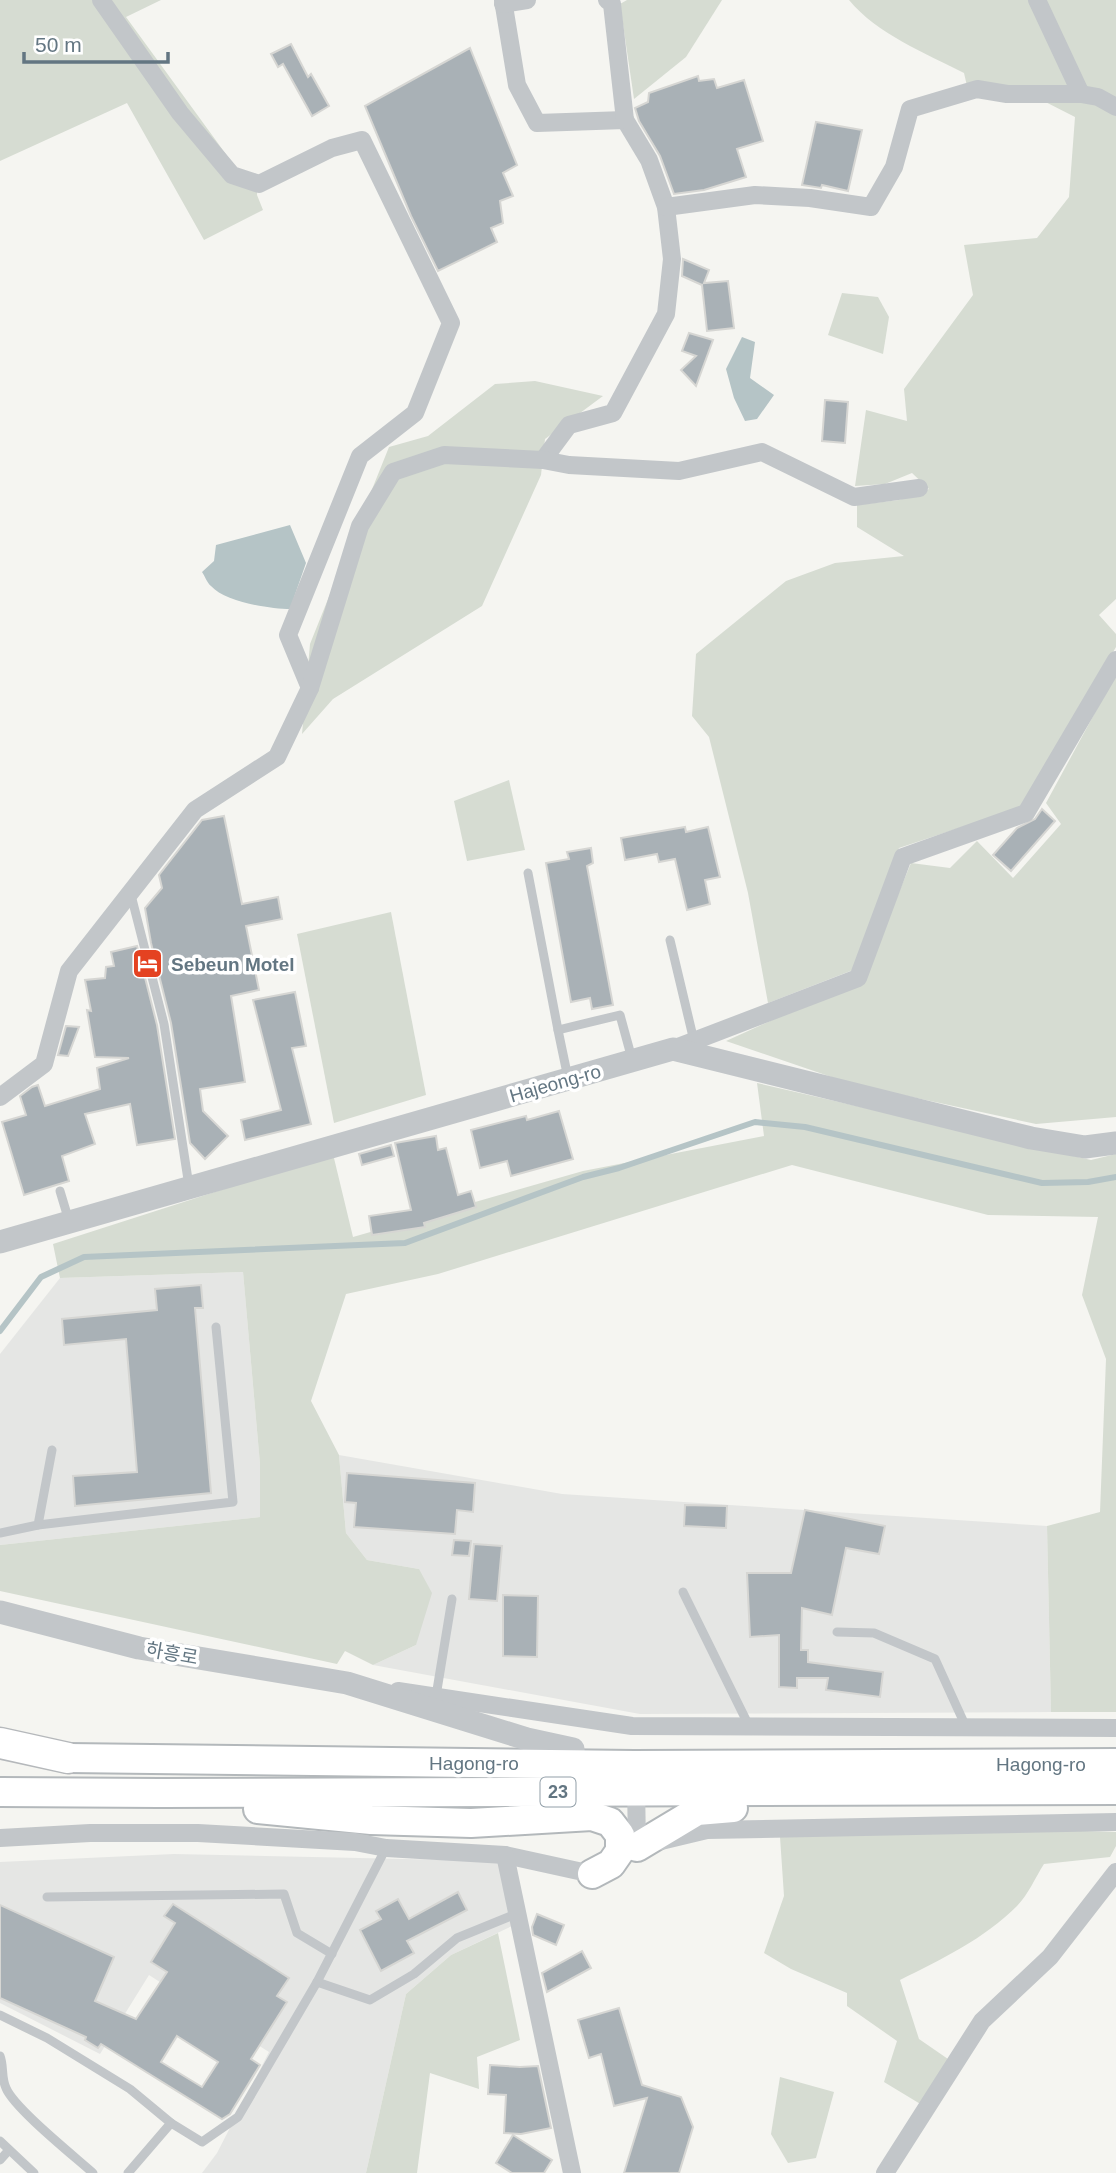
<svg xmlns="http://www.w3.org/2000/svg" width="1116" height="2173" font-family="Arial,'Noto Sans KR',sans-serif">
  <rect width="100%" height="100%" fill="#f5f5f1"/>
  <g fill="#e5e6e4">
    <polygon points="243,1272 260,1464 260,1517 0,1545 0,1354 60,1278"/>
    <polygon points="339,1455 562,1494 1047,1526 1051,1712 640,1714 373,1665 416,1645 419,1569 367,1560 346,1533"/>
    <polygon points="174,1854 499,1861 514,1925 451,1955 406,1994 366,2173 202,2173 217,2153 269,2052 149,1975 100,2054 0,2003 0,1862"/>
  </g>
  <g fill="#d6dcd2">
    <polygon points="0,0 161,0 126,17 236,168 258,175 257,195 263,210 204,240 127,103 0,161"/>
    <polygon points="627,0 722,0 686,57 634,99 620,4"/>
    <path d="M849,0h267v599l-17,16 17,19v13l-94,160 -123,41 -46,122 -85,33 -20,-110 -39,-156 -17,-21 4,-62 90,-73 49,-18 69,-7 -47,-29v-22l42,-5 30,-11 -17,-16 -27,11 -30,2 11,-76 41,11 -3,-32 69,-94 -9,-50 73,-7 32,-41 6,-80 -61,-31h-47l-3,-13c-39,-20 -87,-39 -115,-73z"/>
    <polygon points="842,293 878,297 889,317 883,354 828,335"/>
    <polygon points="535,381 603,396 545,439 541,475 482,606 333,699 302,734 310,644 389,447 428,436 495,384"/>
    <polygon points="1116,674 1116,1117 1036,1124 852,1084 726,1041 863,979 911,863 950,868 977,841 1013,878 1061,824 1046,803"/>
    <polygon points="509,780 525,850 467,861 454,801"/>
    <polygon points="391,912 426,1095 334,1123 297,934"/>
    <polygon points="757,1083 1091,1160 1116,1154 1116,1712 1051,1712 1047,1526 1100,1512 1106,1359 1082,1295 1098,1217 988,1215 792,1165 438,1274 346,1294 311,1401 339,1455 346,1533 367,1560 419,1569 432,1593 416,1645 373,1665 345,1651 337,1664 0,1591 0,1545 260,1517 260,1464 243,1272 60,1278 53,1244 333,1154 353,1237 583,1171 764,1136"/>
    <path d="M1017,1829l99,3v14l-6,11 -66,7c-9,14 -16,31 -27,42 -33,33 -75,53 -117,74l19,59 29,20 -26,46 -38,-23 13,-41 -50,-35v-13l-56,-24 -27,-16 20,-57 -4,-59z"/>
    <polygon points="498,1933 520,2040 477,2057 479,2089 430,2073 417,2173 366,2173 406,1994 451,1955"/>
    <polygon points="780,2077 834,2092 816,2158 788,2163 771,2134"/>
  </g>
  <g fill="#b5c4c6">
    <polygon points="742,337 755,342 750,378 774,395 757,419 745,421 734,398 726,369"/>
    <path d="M290,525l16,38 -16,46c-20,0 -65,-7 -79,-23 -4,-3 -6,-10 -9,-14l12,-11 2,-16z"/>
  </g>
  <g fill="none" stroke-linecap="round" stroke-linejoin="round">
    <polyline stroke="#b5c4c6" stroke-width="6" points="0,1331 41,1277 84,1257 405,1243 583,1177 619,1168 755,1122 805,1127 1042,1183 1088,1182 1116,1177"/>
  </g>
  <g fill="#a9b1b6" stroke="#d6d6d3" stroke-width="2" fill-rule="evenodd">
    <polygon points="291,44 308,77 311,74 329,106 312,116 283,64 278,67 271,54"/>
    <polygon points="470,48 517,165 503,173 513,196 500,201 503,223 491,228 497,242 438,271 411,216 365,106"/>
    <polygon points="698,76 699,81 714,79 717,88 744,80 763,141 737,149 746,177 704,190 674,194 660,156 639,121 635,108 648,102 649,93"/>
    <polygon points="816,122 862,130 848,191 822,185 821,188 802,185"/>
    <polygon points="683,259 709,270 704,283 728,281 734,328 707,331 702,285 682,276"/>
    <polygon points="689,333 713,340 696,386 681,370 696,356 682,351"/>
    <polygon points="825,400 848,402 845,443 822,441"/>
    <polygon points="1042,809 1055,821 1011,871 993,855 1017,828 1035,819"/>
    <polygon points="224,816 242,904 278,897 282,919 246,926 259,990 231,996 245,1082 200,1089 203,1111 228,1136 205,1159 190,1143 171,1023 151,943 145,908 162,888 159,875 202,820"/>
    <polygon points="685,827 686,832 708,827 720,877 705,880 710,904 687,910 675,859 659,862 657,854 625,860 621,838"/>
    <polygon points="591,848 593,863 587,866 613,1005 592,1009 590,998 571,1002 546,863 569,859 567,852"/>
    <polygon points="137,946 157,1025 175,1139 137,1145 130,1104 85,1114 95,1144 62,1156 69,1181 24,1195 2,1122 26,1115 20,1096 32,1087 38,1085 45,1106 100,1089 97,1068 129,1058 95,1057 87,1010 91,1011 85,980 105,978 106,967 114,966 111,952"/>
    <polygon points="295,992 306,1046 292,1048 311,1124 245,1140 241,1120 281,1110 253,1000"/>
    <polygon points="66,1026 79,1027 68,1056 58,1055"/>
    <polygon points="559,1111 573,1159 511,1176 507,1161 480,1168 471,1130 526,1116 527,1120"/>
    <polygon points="436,1136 438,1150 446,1148 458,1195 471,1191 476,1207 424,1223 425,1227 372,1235 369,1216 411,1210 395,1143"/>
    <polygon points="391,1145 394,1156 362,1165 359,1154"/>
    <polygon points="201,1285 203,1308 195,1308 211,1493 75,1506 73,1476 137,1472 126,1339 64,1345 62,1319 157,1310 155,1289"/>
    <polygon points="347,1473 475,1483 473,1512 457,1510 455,1534 354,1527 356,1503 345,1502"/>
    <polygon points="685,1505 727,1506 726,1528 684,1526"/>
    <polygon points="805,1510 885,1526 879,1554 846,1548 832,1615 802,1608 801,1650 808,1650 808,1662 883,1672 880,1697 826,1690 828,1678 797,1678 797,1688 779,1687 779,1635 750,1637 747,1573 791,1573"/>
    <polygon points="454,1540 471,1541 469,1556 452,1555"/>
    <polygon points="474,1544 502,1546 497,1601 469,1599"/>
    <polygon points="503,1595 538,1596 537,1657 503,1656"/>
    <polygon points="458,1892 467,1910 407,1941 414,1953 381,1971 360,1930 381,1919 376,1911 398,1899 409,1919"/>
    <path d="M173,1904l116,74 -12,18 10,6 -36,57 9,6 -30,49 -8,5 -121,-75 -3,4 -13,-8 1,-3 -86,-39v-93l114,52 -19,44 41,18 31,-47 -16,-10 24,-39 -11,-7zM177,2036l41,26 -16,25 -41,-25z"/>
    <polygon points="537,1914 564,1925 556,1945 533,1935 532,1927"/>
    <polygon points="582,1951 591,1968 547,1992 542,1973"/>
    <polygon points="619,2008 642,2085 681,2097 693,2127 679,2173 624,2173 647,2098 614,2106 601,2054 589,2058 578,2020"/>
    <polygon points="490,2065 520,2067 538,2066 551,2128 521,2134 504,2133 506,2095 488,2094"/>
    <polygon points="513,2135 552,2160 544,2173 512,2173 496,2163"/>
  </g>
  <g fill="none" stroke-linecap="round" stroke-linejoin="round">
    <defs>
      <g id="primary">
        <polyline points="68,1758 634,1765 1116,1763"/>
        <polyline points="0,1792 159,1793 1116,1790"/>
        <polyline points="258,1809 371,1820 471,1823 592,1816 610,1822 620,1835 620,1851 611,1864 592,1874"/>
        <polyline points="637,1847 697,1811 733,1808"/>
      </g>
      <polyline id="trunk" points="0,1743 68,1758"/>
    </defs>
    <use href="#primary" stroke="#b3b8bb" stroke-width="32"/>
    <use href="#trunk" stroke="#b5b8bb" stroke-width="33"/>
    <g stroke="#c2c6c9" stroke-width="9">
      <polyline points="528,873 558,1030 620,1015 632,1059"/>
      <polyline points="131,895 164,1024 189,1186"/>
      <polyline points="670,940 694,1041"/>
      <polyline points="558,1030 568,1078"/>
      <polyline points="60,1191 69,1221"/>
      <polyline points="38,1525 233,1502 216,1327"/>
      <polyline points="0,1533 38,1525 52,1450"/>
      <polyline points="683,1592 749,1726"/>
      <polyline points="837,1632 874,1633 935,1659 966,1727"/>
      <polyline points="436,1696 452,1599"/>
      <polyline points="47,1897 284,1894 297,1933 332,1954"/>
      <polyline points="317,1982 370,2000 414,1974 457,1938 518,1913"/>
      <polyline points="0,2015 47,2038 130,2089 171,2123 202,2142 238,2117 317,1982 386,1848"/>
      <path d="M0,2056c4,10 1,22 6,32 8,20 68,68 87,85"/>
      <polyline points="0,2141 34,2173"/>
      <polyline points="0,2160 9,2150"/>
      <polyline points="128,2173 171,2123"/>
    </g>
    <g stroke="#c2c6c9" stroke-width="18">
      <polyline points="101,0 180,113 232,175 259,184 332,148 362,140 451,323 415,413 360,456 288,635 310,688"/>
      <polyline points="503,0 517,85 537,123 625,120 649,160 666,207 672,259 666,314 613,413 569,425 543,460"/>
      <polyline points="607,0 612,4 625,120"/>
      <polyline points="1037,0 1081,94"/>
      <polyline points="503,4 527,0"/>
      <polyline points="666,207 755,195 810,198 871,207 894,167 910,109 977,89 1007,94 1081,94 1098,97 1116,107"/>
      <polyline points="673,1049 858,978 903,857 1026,813 1116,660"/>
      <polyline points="0,1097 44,1064 69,971 195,810 277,757 310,688 360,526 393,472 444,455 543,460 569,465 679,471 762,452 854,497 919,488"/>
      <polyline points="398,1691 632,1726 1116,1728"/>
      <polyline points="636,1784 637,1847"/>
      <polyline points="0,1838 90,1833 198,1833 355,1842 386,1848 505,1855 592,1874 602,1872"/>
      <polyline points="661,1841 707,1830 1116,1822"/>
      <polyline points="505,1855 572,2173"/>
      <polyline points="885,2173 982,2021 1050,1957 1116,1872"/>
    </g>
    <g stroke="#c2c6c9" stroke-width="23">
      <polyline points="0,1242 673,1049 1031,1138 1085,1147 1116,1143"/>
      <polyline points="0,1612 139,1648 347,1683 527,1739 573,1749 574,1764"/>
    </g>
    <use href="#primary" stroke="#fff" stroke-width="28"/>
    <use href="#trunk" stroke="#fff" stroke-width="30"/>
  </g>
  <defs>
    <symbol id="hotel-square" viewBox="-11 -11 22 22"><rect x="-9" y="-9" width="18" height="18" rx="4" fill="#e44221" stroke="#fff"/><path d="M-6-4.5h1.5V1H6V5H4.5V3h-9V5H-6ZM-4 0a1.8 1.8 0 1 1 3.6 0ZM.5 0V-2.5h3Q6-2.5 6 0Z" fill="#fff"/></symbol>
  </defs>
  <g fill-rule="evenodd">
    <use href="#hotel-square" x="130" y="946" width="35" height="35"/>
  </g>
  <g text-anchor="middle" stroke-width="7" stroke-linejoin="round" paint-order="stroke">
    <rect fill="#fff" stroke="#929fa8" stroke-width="2" x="540.5" y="1777.5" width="35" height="29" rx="5"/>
    <g font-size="18" font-weight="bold" fill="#637682">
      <text x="558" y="1798">23</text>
    </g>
    <g font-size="19" font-weight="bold" fill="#637682" stroke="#fff" text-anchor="start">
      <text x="171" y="971">Sebeun Motel</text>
    </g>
    <g font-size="19" fill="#637682" stroke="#fff">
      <text transform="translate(555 1083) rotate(-16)" y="7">Hajeong-ro</text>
      <text transform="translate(172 1653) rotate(10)" y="7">하흥로</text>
      <text x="474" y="1770">Hagong-ro</text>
      <text x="1041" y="1771">Hagong-ro</text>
    </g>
  </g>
  <path d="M24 52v10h144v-10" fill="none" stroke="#637682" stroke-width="3.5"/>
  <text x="35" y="52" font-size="21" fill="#637682" stroke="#ffffff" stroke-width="5" paint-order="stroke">50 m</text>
</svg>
